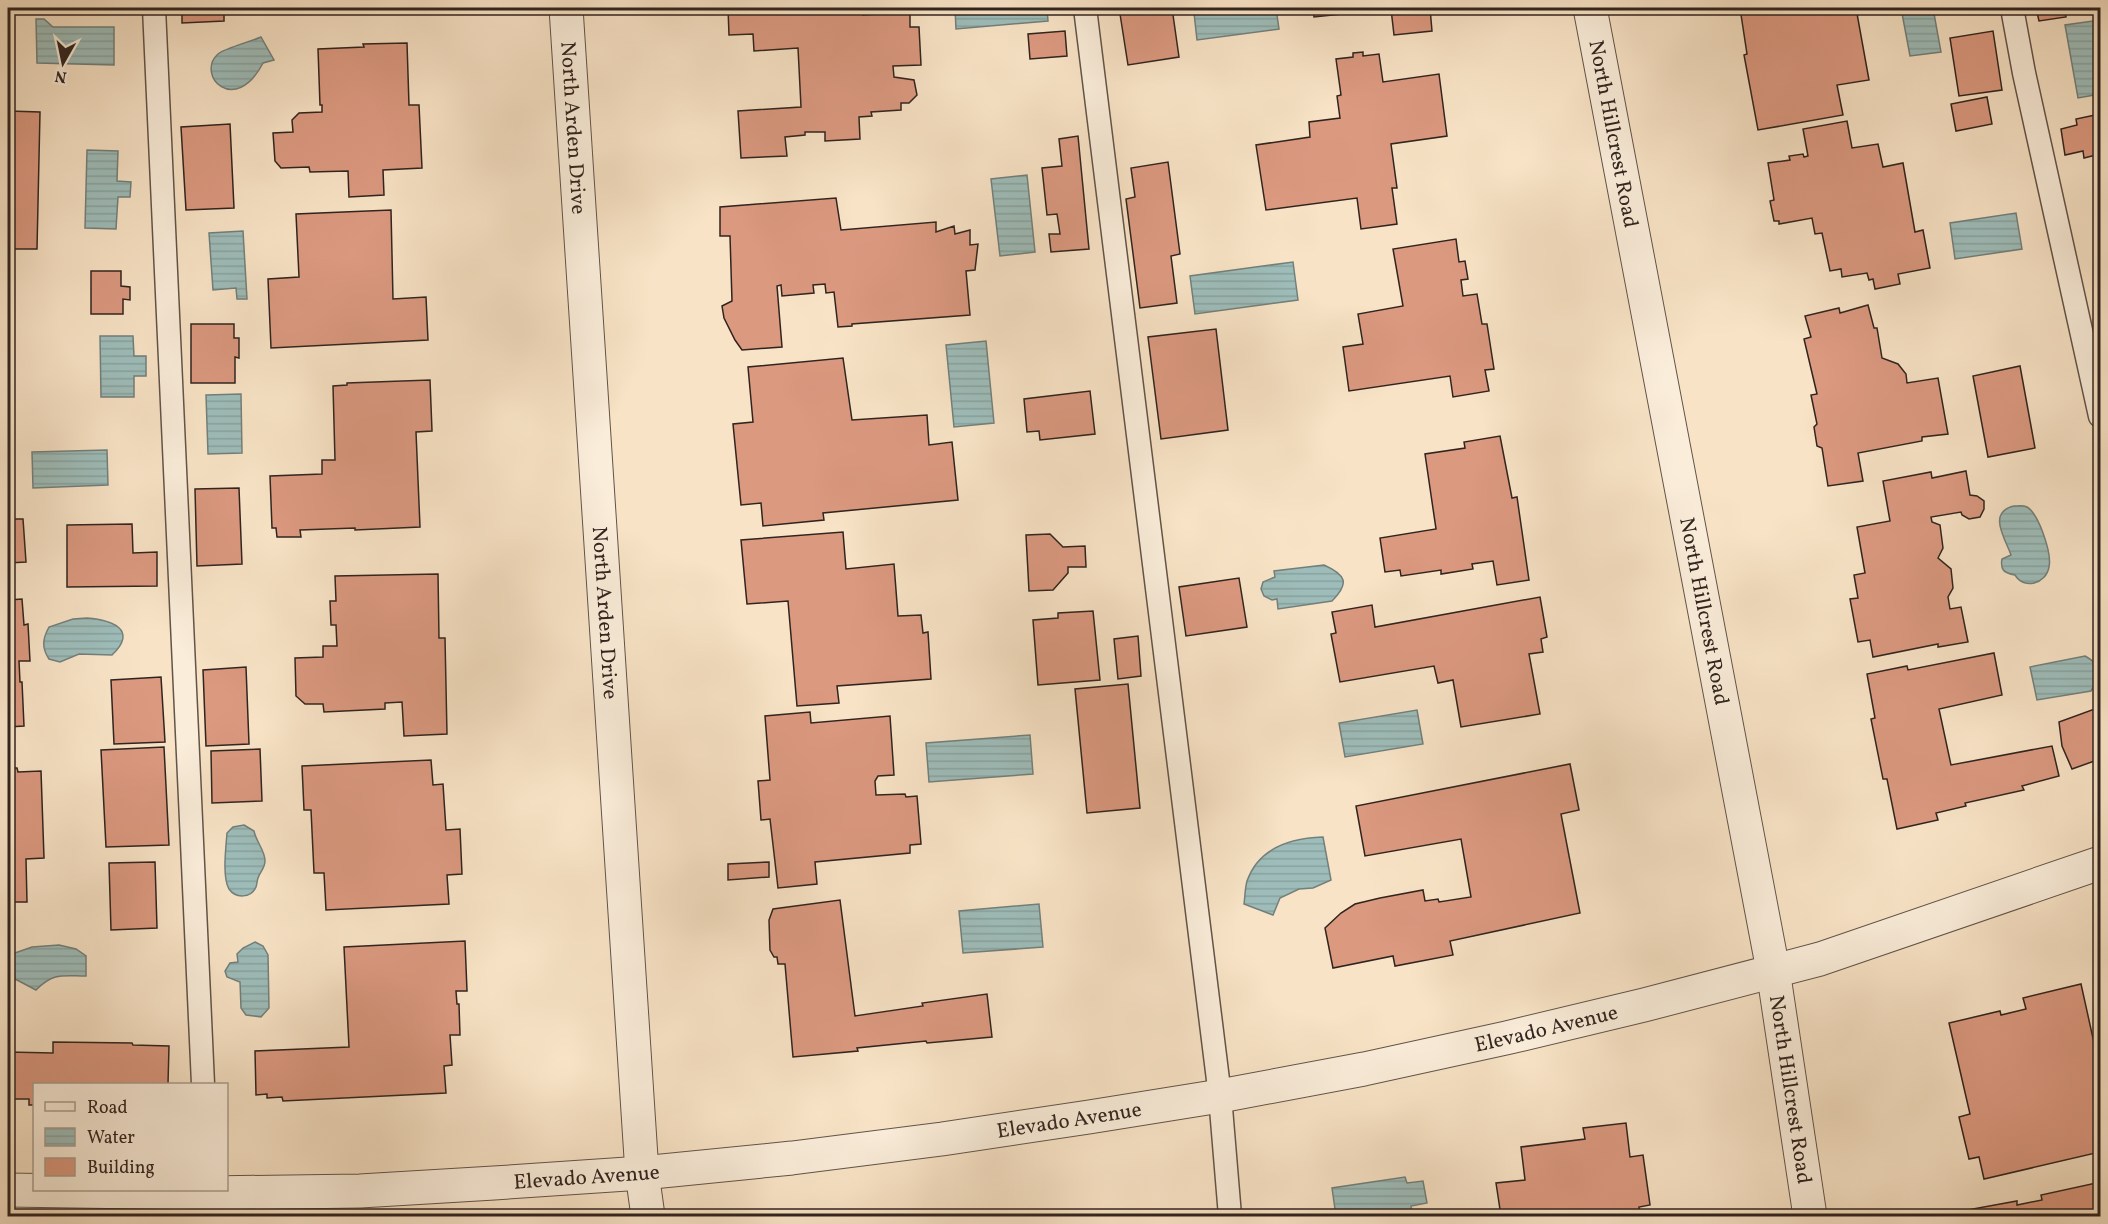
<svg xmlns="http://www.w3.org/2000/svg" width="2108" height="1224" font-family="Vollkorn,serif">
  <defs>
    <pattern id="water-rules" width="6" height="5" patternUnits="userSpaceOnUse" patternTransform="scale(1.5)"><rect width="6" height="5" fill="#9ebdba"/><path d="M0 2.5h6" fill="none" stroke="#88a29f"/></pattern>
  </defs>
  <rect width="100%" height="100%" fill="#f8e3c6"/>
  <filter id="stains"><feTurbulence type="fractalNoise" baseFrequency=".00333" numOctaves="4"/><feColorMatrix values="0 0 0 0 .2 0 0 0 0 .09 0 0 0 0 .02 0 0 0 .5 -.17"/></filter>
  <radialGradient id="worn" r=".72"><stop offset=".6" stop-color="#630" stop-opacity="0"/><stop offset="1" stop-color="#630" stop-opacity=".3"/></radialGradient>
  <g fill="url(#water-rules)" stroke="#72807c" stroke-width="1.5">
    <polygon points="955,8 1047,8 1048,21 956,29"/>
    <polygon points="1237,8 1276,8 1279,29 1197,40 1194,13"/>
    <polygon points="1901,8 1933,8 1941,52 1910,56"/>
    <polygon points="36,19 44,19 53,27 114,27 114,65 37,63"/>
    <polygon points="2100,20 2100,94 2078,98 2065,25"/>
    <path d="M261,37l13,23 -11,3c-28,54 -68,12 -45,-9 5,-5 34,-13 43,-17z"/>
    <polygon points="87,150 118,151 117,181 131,182 130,197 118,197 116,229 85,228"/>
    <polygon points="1027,175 1035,252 1000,256 991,179"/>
    <polygon points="2016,213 2022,249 1955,259 1950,223"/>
    <polygon points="243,231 247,299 237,299 236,288 213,290 209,233"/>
    <polygon points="1293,262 1298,300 1195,314 1190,276"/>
    <polygon points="100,336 133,336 134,356 146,356 146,376 134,376 134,397 101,397"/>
    <polygon points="986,341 994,423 954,427 946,345"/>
    <polygon points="241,394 242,453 208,454 206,395"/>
    <polygon points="107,450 108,485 33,488 32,452"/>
    <path d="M2014,506c4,0 9,-1 13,1 12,7 25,47 22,60 -3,17 -25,23 -34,8 -11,-2 -15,-5 -13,-16l9,-4c-6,-17 -24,-43 3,-49z"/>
    <path d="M1324,565c22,10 26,18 8,36l-54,8 -1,-10 -5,1 -8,-4 -3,-7 2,-7 12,-5 -1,-6z"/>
    <path d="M87,618c24,2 52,11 25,37l-33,-1 -19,8 -11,-3c-8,-12 -6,-21 0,-32l24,-8z"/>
    <path d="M2085,656c9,5 13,9 15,20l-9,15 -54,9 -7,-33z"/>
    <polygon points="1417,710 1423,744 1345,757 1339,723"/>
    <polygon points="1030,735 1033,774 929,782 926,743"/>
    <path d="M244,825l10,6c2,11 11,19 11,30 0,7 -5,11 -7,17 -1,3 -1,6 -2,9 -5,11 -20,12 -27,2 -7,-12 -3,-42 -2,-56l6,-6z"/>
    <path d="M1323,837l8,43 -18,8 -14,1 -19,9 -7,17 -29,-11c1,-7 1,-16 3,-23 12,-34 44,-43 76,-44z"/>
    <polygon points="1039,904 1043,947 963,953 959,911"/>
    <polygon points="255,942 263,946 268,955 269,1008 261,1017 246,1015 241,1008 240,982 227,977 225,971 230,963 238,962 237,954 243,948"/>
    <path d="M59,945l17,4 10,7v20c-23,0 -32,-4 -50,14l-21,-11 -3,-25 20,-7z"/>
    <polygon points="1405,1177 1407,1183 1423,1181 1427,1203 1411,1206 1412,1214 1395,1216 1336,1216 1332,1188"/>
  </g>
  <g fill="#db9980" stroke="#30241f" stroke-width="1.5">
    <rect x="8" y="8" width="3" height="13"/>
    <polygon points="182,8 224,8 224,21 182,23"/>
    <polygon points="728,8 863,8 863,15 910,12 910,27 919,27 921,65 893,66 894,77 914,80 917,95 909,103 901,103 901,110 871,112 872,116 859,117 860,139 825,141 825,132 805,132 805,135 785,137 787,156 741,158 738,111 801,107 798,48 754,51 753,34 729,35"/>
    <polygon points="1164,8 1172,8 1179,57 1128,65 1120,14"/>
    <polygon points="1313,8 1430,8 1432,31 1394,35 1391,9 1314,17"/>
    <polygon points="1740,8 1856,8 1869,80 1837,85 1843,115 1758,130 1744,55 1747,54"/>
    <polygon points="2036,8 2064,8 2066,17 2039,21"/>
    <polygon points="1065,31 1067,56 1030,59 1028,34"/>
    <polygon points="1993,31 2002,90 1959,96 1950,38"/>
    <polygon points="407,43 409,105 419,105 422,168 383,170 384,195 349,197 348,171 310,172 309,167 281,168 275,161 273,133 293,132 292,120 299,113 322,112 322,105 320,105 318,49 364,47 363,44"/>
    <polygon points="1363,52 1363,56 1379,54 1383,82 1439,74 1447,136 1391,144 1397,188 1392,188 1397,224 1361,229 1357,198 1266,210 1256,145 1310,137 1309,122 1340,118 1337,96 1341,95 1336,59 1353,57 1353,53"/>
    <polygon points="1987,97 1992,124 1956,131 1951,104"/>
    <polygon points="8,111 40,112 37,249 8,249"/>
    <polygon points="2100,114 2100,154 2084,158 2083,151 2065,155 2061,129 2077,125 2076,119"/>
    <polygon points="1847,121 1852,148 1878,144 1883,167 1903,163 1915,232 1923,230 1930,268 1898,274 1900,284 1875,289 1873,279 1869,280 1867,273 1842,277 1841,269 1830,271 1822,233 1815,234 1812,218 1779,224 1779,221 1774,221 1770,201 1774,200 1768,163 1790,160 1789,156 1803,154 1804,157 1808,156 1803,129"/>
    <polygon points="230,124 234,208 186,210 181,127"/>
    <polygon points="1078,136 1089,249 1051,252 1049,234 1060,234 1057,214 1047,215 1042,168 1062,166 1059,139"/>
    <polygon points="1168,162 1180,254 1171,256 1177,303 1140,308 1126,199 1135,197 1131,168"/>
    <polygon points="836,198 841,230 936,222 936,232 954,226 955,234 970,230 970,245 978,244 975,270 966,271 970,315 852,324 852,326 838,327 834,292 826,293 825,284 813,285 814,293 782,296 781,285 777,286 782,347 742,350 735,340 724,318 722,306 732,301 730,236 720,236 720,207"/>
    <polygon points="391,210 393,299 426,297 428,340 271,348 268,279 299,277 296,214"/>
    <polygon points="1456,239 1459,262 1465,261 1468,279 1461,280 1463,296 1477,294 1482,324 1487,324 1494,369 1485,370 1489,391 1453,397 1450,376 1349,391 1343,347 1363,344 1358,314 1403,306 1393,249"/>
    <polygon points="91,271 121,271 121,286 130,287 130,300 123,299 123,314 91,314"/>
    <polygon points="1868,305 1874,328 1877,328 1882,358 1898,364 1906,374 1907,383 1938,378 1948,434 1922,437 1922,441 1858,453 1863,481 1828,486 1822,448 1817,446 1814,427 1817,424 1811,395 1817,394 1804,339 1811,337 1805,316 1839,308 1840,313"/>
    <polygon points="191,324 234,324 234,338 239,338 239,358 235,357 235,383 191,383"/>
    <polygon points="1216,329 1228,430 1161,439 1148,337"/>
    <polygon points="8,330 9,330 10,393 8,393"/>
    <polygon points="843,358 852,420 927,415 929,445 952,442 958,500 823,513 824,520 763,526 761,503 741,505 733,424 753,422 748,367"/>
    <polygon points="2020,366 2035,448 1988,457 1973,376"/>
    <polygon points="430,380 432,431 416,432 420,527 355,530 355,528 300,530 301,537 277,537 276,528 272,528 270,476 322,474 322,460 335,460 333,386 347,385 347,383"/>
    <polygon points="1090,391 1095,434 1040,440 1039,431 1027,432 1024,399"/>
    <polygon points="1500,436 1512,498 1517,497 1529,580 1497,585 1493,561 1472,564 1473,569 1441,574 1441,570 1401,576 1400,570 1385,572 1380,538 1436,529 1425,454 1465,448 1464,442"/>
    <polygon points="1966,471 1970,495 1977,496 1984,501 1984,509 1980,517 1969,519 1962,515 1961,512 1931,517 1932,522 1940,525 1943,548 1938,558 1951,569 1953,588 1948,597 1950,609 1961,607 1968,642 1938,647 1938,644 1873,657 1870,640 1858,642 1850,599 1858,598 1854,575 1865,573 1857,527 1890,521 1883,481 1931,472 1932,478"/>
    <polygon points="239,488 242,564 197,566 195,489"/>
    <polygon points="8,519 23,519 26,562 8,563"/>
    <polygon points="132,524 133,553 157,552 157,586 67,587 67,525"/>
    <polygon points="843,532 846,569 894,564 898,616 921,615 923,633 928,632 931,679 837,686 839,703 797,706 788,601 747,604 741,540"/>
    <polygon points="1050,534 1063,547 1085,546 1086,567 1068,567 1068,573 1053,590 1029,591 1026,535"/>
    <polygon points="438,574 439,638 445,638 447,734 404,736 402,702 385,703 385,709 324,712 323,704 305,704 296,696 295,658 323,657 323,646 337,646 336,625 331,625 330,601 336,601 335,576"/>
    <polygon points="1239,578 1247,627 1186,636 1179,587"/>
    <polygon points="1540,597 1547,637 1541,639 1543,652 1529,654 1540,714 1461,727 1453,680 1438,683 1434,666 1340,682 1331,634 1336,633 1332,612 1372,605 1375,627"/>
    <polygon points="22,599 24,625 28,624 30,661 19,661 20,682 22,682 24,726 8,727 8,600"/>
    <polygon points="1093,611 1100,680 1038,685 1033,620 1058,618 1058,613"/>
    <polygon points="1138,636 1141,676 1118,679 1114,639"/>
    <polygon points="1994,653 2002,695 1939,709 1951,765 2052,746 2059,776 2022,786 2024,790 1965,803 1966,806 1936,813 1938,820 1897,829 1887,779 1883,779 1871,719 1875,718 1867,674 1907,666 1908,670"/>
    <polygon points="246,667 249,744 206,746 203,670"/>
    <polygon points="161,677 165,742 114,744 111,680"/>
    <polygon points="1128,684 1140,808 1087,813 1075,689"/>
    <polygon points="2100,707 2100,759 2072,769 2062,746 2059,722"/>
    <polygon points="810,712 811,723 890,716 894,775 878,776 875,781 876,795 905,794 906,797 917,796 921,844 910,845 910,853 815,862 817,884 778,888 770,819 761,820 758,781 770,780 765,716"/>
    <polygon points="164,747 169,845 106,847 101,750"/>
    <polygon points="260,749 262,801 212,803 211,751"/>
    <polygon points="431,760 433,785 443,784 446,830 460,829 462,874 447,875 449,904 326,910 324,873 314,873 311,810 304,810 302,766"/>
    <polygon points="1570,764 1579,810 1561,814 1580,913 1450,941 1453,955 1395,966 1393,956 1333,968 1325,928 1341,913 1355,904 1380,898 1423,890 1425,901 1438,899 1439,902 1471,897 1461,839 1365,856 1356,806"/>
    <polygon points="8,768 17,768 18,772 41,771 44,858 26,859 27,902 8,902"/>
    <polygon points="155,862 157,928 111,930 109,863"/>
    <polygon points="769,862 769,877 728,880 728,864"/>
    <polygon points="840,900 855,1016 923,1006 922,1003 987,994 992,1037 927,1043 926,1041 857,1048 858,1051 793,1057 785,964 778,964 777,957 774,957 770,950 769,920 773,909"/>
    <polygon points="465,941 467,991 456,991 457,1004 459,1004 460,1035 450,1035 452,1065 444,1066 446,1093 283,1101 282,1097 267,1098 267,1094 256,1095 255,1051 349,1047 344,947"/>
    <polygon points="2081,984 2100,1070 2100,1152 1984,1179 1979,1157 1969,1159 1959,1117 1970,1114 1949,1023 2000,1011 2001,1015 2026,1009 2023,998"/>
    <polygon points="53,1042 132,1043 133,1045 169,1046 168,1084 34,1084 34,1105 29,1105 29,1099 8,1099 8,1052 53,1053"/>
    <polygon points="1626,1123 1630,1157 1643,1155 1650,1205 1639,1207 1640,1216 1501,1216 1496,1183 1525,1180 1521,1147 1585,1139 1583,1128"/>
    <polygon points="2096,1183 2100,1186 2100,1216 1968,1216 1967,1210 2017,1201 2017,1205 2042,1200 2041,1195"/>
  </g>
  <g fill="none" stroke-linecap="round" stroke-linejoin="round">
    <defs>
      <g id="service">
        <polyline points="154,8 203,1084"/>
        <polyline points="1085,8 1220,1096 1230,1216"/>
        <polyline points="2012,8 2024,73 2100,416"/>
        <polyline points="207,1190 210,1216"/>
      </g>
      <g id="minor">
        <path id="s1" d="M566,8l76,1165 6,43"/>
        <path id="s2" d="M1590,8l183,962 37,246"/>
        <path id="s3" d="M8,1190l199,3 153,-2 134,-8 148,-10 150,-15 150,-19 147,-22 131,-21 144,-27 142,-31 138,-33 176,-46 280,-96"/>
      </g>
    </defs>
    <use href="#service" stroke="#625449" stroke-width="25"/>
    <use href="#minor" stroke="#625449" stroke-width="35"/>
    <use href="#service" stroke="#faedda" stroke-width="22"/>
    <use href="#minor" stroke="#faedda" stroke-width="33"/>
  </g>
  <g text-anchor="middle" stroke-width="4.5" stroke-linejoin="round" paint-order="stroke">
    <g font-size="21" fill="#30241f" stroke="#faedda">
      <text dy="7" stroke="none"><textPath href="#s1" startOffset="120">North Arden Drive</textPath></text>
      <text dy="7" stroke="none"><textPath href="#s2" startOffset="128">North Hillcrest Road</textPath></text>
      <text dy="7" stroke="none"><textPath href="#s2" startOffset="614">North Hillcrest Road</textPath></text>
      <text dy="7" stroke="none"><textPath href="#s1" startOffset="606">North Arden Drive</textPath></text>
      <text dy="7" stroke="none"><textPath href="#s3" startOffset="1551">Elevado Avenue</textPath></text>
      <text dy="7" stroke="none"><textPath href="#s2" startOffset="1100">North Hillcrest Road</textPath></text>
      <text dy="7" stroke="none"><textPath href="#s3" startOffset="1065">Elevado Avenue</textPath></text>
      <text dy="7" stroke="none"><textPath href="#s3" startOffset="579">Elevado Avenue</textPath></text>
    </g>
  </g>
  <rect width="2108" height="1224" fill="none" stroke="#f8e3c6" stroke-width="30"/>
  <rect x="9" y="9" width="2090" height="1206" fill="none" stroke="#30241f" stroke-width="3"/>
  <rect x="15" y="15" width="2078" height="1194" fill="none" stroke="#30241f" stroke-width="1.5"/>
  <rect x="33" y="1083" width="195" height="108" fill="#faedda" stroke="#a99d8f" stroke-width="1.5"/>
  <rect x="45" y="1102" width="30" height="9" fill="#faedda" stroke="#a99d8f" stroke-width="1.5"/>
  <text x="87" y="1113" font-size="18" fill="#30241f">Road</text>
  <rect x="45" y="1128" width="30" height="18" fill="url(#water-rules)" stroke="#a99d8f" stroke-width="1.5"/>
  <text x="87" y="1143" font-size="18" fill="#30241f">Water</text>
  <rect x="45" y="1158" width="30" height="18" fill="#db9980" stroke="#a99d8f" stroke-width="1.5"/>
  <text x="87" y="1173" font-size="18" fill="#30241f">Building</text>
  <g transform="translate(63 63) rotate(189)" stroke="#faedda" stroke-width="4.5" paint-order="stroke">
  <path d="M0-4.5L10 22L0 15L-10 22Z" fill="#30241f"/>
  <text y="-9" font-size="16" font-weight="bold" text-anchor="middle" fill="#30241f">N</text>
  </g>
  <rect width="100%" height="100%" filter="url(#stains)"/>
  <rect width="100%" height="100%" fill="url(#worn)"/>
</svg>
